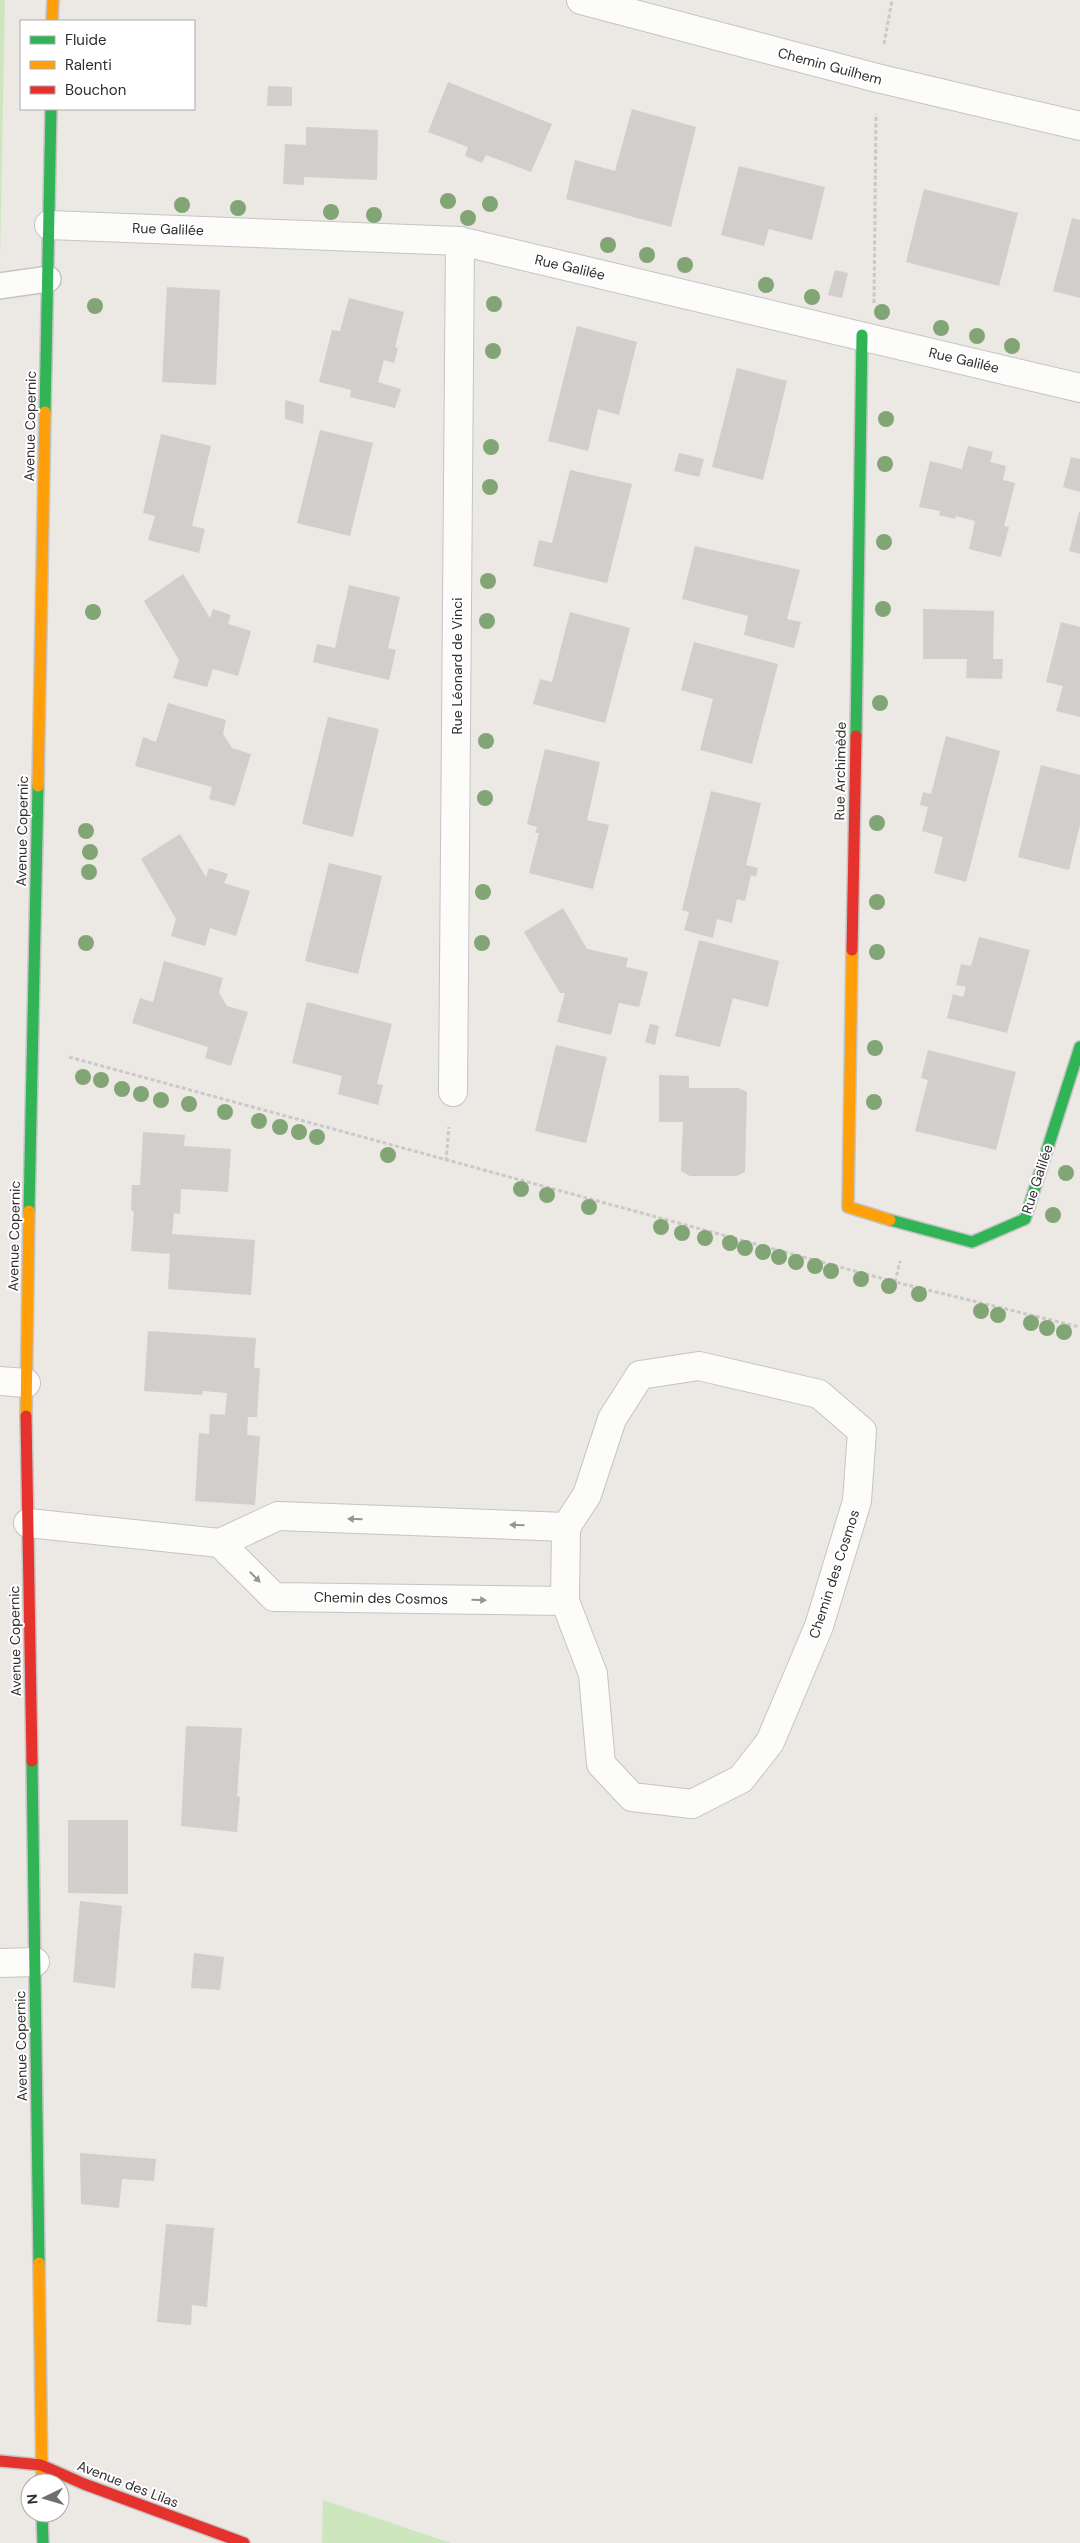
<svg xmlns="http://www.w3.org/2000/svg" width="1080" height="2543" font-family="'DM Sans',sans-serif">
  <rect width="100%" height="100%" fill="#ece8e4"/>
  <g fill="#cee6be">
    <polygon points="0,0 5,0 0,263"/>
    <polygon points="323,2500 451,2543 322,2543"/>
  </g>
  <g fill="#d1cecb">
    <polygon points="448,82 552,124 531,172 486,155 482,163 465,156 468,147 428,132"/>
    <polygon points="268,86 292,87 292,106 267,106"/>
    <polygon points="632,109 696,127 671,227 566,199 575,160 615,171"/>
    <polygon points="306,127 378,130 377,180 304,177 304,185 283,184 285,144 306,145"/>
    <polygon points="739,166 825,187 812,240 769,229 764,246 721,235"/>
    <polygon points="924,189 1018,213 999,286 906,262"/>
    <polygon points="1072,218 1080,220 1080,298 1053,291"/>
    <polygon points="835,270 848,273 842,298 828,295"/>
    <polygon points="167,287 220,290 216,385 162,382"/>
    <polygon points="349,298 404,312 395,347 398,348 394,363 384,360 378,382 401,389 395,408 350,397 351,390 319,382 332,330 340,331"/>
    <polygon points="577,326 637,342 619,415 598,409 588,451 548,441"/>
    <polygon points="737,368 787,381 763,480 712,467"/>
    <polygon points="285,400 304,405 303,424 285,419"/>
    <polygon points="320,430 373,443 350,536 297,523"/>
    <polygon points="161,434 211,446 192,526 205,529 199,553 148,540 155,516 143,513"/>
    <polygon points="968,446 993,452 990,462 1006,466 1003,480 1015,483 1004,526 1009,527 1001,557 969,549 975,521 956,516 955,519 939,515 940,511 919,507 930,461 962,469"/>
    <polygon points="679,453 704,459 699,477 674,471"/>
    <polygon points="1071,457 1080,459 1080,492 1063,487"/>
    <polygon points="570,470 632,484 607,583 533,566 539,540 552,543"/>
    <polygon points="1079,512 1080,512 1080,554 1069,551"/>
    <polygon points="695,546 800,570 787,619 801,622 794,648 744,635 748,616 682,599"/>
    <polygon points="183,574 210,618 213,609 231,615 228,624 251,631 238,676 213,669 207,687 173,678 179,660 144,601"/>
    <polygon points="349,585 400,597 388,648 396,650 389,680 313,662 317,644 335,648"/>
    <polygon points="923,609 994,611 993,659 1003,659 1002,679 966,678 967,659 923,659"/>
    <polygon points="570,612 630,628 605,723 533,704 540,679 552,682"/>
    <polygon points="1061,622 1080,627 1080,717 1056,711 1063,686 1046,682"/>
    <polygon points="694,642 778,664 752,764 700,750 713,699 681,690"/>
    <polygon points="168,703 226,720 223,734 232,748 251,754 235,806 209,799 212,787 135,766 143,737 156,742"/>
    <polygon points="328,717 379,729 353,837 302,824"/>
    <polygon points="946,736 1000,751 966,882 934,873 943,837 922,831 928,807 920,805 923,792 931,794"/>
    <polygon points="545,749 600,762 587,820 609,825 593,889 529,873 539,833 535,833 537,827 527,824"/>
    <polygon points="1041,765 1080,775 1080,825 1069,870 1018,857"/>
    <polygon points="711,791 761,803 746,865 758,868 756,877 751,875 745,901 737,899 732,923 717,919 713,938 684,930 689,912 682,910"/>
    <polygon points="180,834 206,877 209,868 228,874 224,883 250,891 236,936 210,928 205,946 171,936 176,919 141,859"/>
    <polygon points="329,863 382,876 358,974 305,961"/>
    <polygon points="563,908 587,949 628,958 626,967 648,972 639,1007 619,1003 611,1035 557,1022 565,993 560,993 524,932"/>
    <polygon points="979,937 1030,950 1007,1033 947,1018 953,994 963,997 966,987 956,985 961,964 971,966"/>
    <polygon points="699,940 779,961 768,1007 733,998 720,1047 675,1036"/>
    <polygon points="164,961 223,978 219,993 227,1006 248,1012 231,1066 205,1058 208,1047 132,1023 140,998 153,1002"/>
    <polygon points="307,1002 392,1024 377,1084 383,1085 378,1105 338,1094 342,1076 292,1063"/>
    <polygon points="650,1024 659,1026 655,1045 645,1042"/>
    <polygon points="556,1045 607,1057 586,1143 535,1131"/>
    <polygon points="928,1050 1016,1072 996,1150 915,1131 928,1080 921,1078"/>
    <polygon points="659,1075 689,1076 689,1088 738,1088 747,1092 745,1172 736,1176 690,1176 681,1171 683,1122 659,1122"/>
    <polygon points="143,1132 185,1135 184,1146 231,1149 228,1192 181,1189 180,1214 174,1213 172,1234 255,1240 251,1295 168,1289 170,1254 131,1251 134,1211 131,1210 132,1185 140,1185"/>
    <polygon points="148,1331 256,1338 254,1368 260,1368 257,1417 248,1417 247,1435 260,1436 255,1505 195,1501 199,1433 209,1434 210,1414 225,1415 227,1393 203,1391 202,1395 144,1391"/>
    <polygon points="186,1726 242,1728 237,1796 240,1797 237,1832 181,1826"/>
    <polygon points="68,1820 128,1820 128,1894 68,1893"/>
    <polygon points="80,1901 122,1906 115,1988 73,1982"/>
    <polygon points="194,1953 224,1957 220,1990 191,1988"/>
    <polygon points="80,2153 156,2159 154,2181 122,2179 119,2208 81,2204"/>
    <polygon points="166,2224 214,2228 207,2307 192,2305 191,2325 157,2322"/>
  </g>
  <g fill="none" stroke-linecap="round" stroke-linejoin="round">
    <defs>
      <polyline id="lane" points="0,286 48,279"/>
      <g id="street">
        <polyline points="581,0 877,78 1080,126"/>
        <polyline points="49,225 460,241 1080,388"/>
        <polyline points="453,1092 460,241"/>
        <polygon points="699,1366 819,1394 862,1431 857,1501 819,1626 770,1742 741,1779 692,1804 632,1797 601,1764 593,1674 565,1601 566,1527 587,1495 612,1419 640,1375"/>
        <polyline points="0,1381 26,1383"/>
        <polyline points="28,1523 220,1543 278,1516 566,1527"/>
        <polyline points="220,1543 274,1597 565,1601"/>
        <polyline points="0,1963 35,1962"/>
      </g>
      <g id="fast">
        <polyline points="45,412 51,109"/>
        <polyline points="856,736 862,335"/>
        <polyline points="29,1211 38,786"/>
        <polyline points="890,1220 972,1242 1025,1219 1080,1047"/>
        <polyline points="32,1761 39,2263"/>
        <polyline points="42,2513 43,2543"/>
      </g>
      <g id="slow">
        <polyline points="52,21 53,0"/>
        <polyline points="38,786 45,412"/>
        <polyline points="852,950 848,1207 890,1220"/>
        <polyline points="26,1416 29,1211"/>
        <polyline points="39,2263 42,2483"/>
      </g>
      <g id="jam">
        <polyline points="852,950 856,736"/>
        <polyline points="26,1416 32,1761"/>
        <polyline points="0,2461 41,2465 84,2484 244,2543"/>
      </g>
    </defs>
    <use href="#lane" stroke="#c5c4c5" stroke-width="28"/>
    <use href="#street" stroke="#c5c4c5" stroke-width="30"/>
    <use href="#fast" stroke="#c5c4c5" stroke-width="14"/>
    <use href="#slow" stroke="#c5c4c5" stroke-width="14"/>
    <use href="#jam" stroke="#c5c4c5" stroke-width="14"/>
    <g stroke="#c9c9c8" stroke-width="3" stroke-dasharray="4 2.5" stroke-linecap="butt">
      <polyline points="884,44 892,0"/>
      <polyline points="874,303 876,114"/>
      <polyline points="69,1057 895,1282 1080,1327"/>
      <polyline points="446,1161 449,1127"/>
      <polyline points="895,1282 900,1261"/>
    </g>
    <use href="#lane" stroke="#fcfcfb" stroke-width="25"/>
    <use href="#street" stroke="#fcfcfb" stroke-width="28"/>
    <use href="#fast" stroke="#30b455" stroke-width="11"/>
    <use href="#slow" stroke="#ff9f0a" stroke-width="11"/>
    <use href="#jam" stroke="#e5322d" stroke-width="11"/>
  </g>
  <g fill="#82a575">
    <circle cx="448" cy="201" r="8"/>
    <circle cx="490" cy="204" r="8"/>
    <circle cx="182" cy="205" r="8"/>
    <circle cx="238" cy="208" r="8"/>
    <circle cx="331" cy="212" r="8"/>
    <circle cx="374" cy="215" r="8"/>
    <circle cx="468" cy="218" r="8"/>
    <circle cx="608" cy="245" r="8"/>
    <circle cx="647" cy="255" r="8"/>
    <circle cx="685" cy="265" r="8"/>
    <circle cx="766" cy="285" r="8"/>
    <circle cx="812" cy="297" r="8"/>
    <circle cx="494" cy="304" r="8"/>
    <circle cx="95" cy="306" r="8"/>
    <circle cx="882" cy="312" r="8"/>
    <circle cx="941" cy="328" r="8"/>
    <circle cx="977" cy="336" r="8"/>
    <circle cx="1012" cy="346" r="8"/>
    <circle cx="493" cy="351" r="8"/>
    <circle cx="886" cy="419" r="8"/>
    <circle cx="491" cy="447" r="8"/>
    <circle cx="885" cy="464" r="8"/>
    <circle cx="490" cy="487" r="8"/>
    <circle cx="884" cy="542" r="8"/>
    <circle cx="488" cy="581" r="8"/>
    <circle cx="883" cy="609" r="8"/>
    <circle cx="93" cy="612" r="8"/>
    <circle cx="487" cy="621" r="8"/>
    <circle cx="880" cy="703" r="8"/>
    <circle cx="486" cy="741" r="8"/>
    <circle cx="485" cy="798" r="8"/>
    <circle cx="877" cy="823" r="8"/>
    <circle cx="86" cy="831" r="8"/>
    <circle cx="90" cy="852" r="8"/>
    <circle cx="89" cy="872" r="8"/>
    <circle cx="483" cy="892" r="8"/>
    <circle cx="877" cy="902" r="8"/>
    <circle cx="86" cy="943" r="8"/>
    <circle cx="482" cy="943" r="8"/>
    <circle cx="877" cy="952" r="8"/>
    <circle cx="875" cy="1048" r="8"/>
    <circle cx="83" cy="1077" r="8"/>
    <circle cx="101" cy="1080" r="8"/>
    <circle cx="122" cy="1089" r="8"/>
    <circle cx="141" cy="1094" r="8"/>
    <circle cx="161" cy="1100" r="8"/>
    <circle cx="874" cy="1102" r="8"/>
    <circle cx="189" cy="1104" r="8"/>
    <circle cx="225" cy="1112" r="8"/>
    <circle cx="259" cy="1121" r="8"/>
    <circle cx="280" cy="1127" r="8"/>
    <circle cx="299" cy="1132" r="8"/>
    <circle cx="317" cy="1137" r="8"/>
    <circle cx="388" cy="1155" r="8"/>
    <circle cx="1066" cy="1173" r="8"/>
    <circle cx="521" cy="1189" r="8"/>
    <circle cx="547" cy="1195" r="8"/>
    <circle cx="589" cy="1207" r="8"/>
    <circle cx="1053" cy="1215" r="8"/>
    <circle cx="661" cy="1227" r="8"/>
    <circle cx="682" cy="1233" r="8"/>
    <circle cx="705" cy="1238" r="8"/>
    <circle cx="730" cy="1243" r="8"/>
    <circle cx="745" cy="1248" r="8"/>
    <circle cx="763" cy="1252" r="8"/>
    <circle cx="779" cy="1257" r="8"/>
    <circle cx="796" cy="1262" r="8"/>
    <circle cx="815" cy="1266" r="8"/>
    <circle cx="831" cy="1271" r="8"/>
    <circle cx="861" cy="1279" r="8"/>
    <circle cx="889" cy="1286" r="8"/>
    <circle cx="919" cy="1294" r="8"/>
    <circle cx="981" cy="1311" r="8"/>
    <circle cx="998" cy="1315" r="8"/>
    <circle cx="1031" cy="1323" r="8"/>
    <circle cx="1047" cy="1328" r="8"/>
    <circle cx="1064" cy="1332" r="8"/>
  </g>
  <defs><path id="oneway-solid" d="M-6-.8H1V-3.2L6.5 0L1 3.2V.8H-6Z" transform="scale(1.25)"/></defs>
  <g fill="#959594">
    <use href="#oneway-solid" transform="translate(355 1519) rotate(-178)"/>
    <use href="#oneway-solid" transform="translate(517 1525) rotate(-178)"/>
    <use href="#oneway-solid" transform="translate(255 1577) rotate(45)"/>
    <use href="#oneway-solid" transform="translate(479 1600) rotate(1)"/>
  </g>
  <g text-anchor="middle" stroke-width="4" stroke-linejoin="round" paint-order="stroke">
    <g font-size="14" fill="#2e2e2e" stroke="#fff">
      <text transform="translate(830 66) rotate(15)" y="5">Chemin Guilhem</text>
      <text transform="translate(168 229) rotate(2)" y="5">Rue Galilée</text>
      <text transform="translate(570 267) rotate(13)" y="5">Rue Galilée</text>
      <text transform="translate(964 360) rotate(13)" y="5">Rue Galilée</text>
      <text transform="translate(30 426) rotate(-89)" y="5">Avenue Copernic</text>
      <text transform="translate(457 666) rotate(-90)" y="5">Rue Léonard de Vinci</text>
      <text transform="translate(840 771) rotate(-89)" y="5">Rue Archimède</text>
      <text transform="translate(22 831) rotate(-89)" y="5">Avenue Copernic</text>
      <text transform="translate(1037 1179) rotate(-72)" y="5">Rue Galilée</text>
      <text transform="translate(14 1236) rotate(-89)" y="5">Avenue Copernic</text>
      <text transform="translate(834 1574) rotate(-72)" y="5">Chemin des Cosmos</text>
      <text transform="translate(381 1598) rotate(1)" y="5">Chemin des Cosmos</text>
      <text transform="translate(15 1641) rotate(-91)" y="5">Avenue Copernic</text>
      <text transform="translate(21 2046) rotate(-91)" y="5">Avenue Copernic</text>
      <text transform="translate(128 2484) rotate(21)" y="5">Avenue des Lilas</text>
    </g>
  </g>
  <rect x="20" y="20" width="175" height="90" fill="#ffffff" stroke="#ababab"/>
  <rect x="30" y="36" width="25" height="8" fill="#30b455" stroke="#ababab"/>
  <text x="65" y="45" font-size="15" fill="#2e2e2e">Fluide</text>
  <rect x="30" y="61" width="25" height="8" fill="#ff9f0a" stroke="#ababab"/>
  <text x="65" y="70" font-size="15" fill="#2e2e2e">Ralenti</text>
  <rect x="30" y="86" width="25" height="8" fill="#e5322d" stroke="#ababab"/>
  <text x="65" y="95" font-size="15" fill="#2e2e2e">Bouchon</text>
  <g transform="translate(45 2498) rotate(265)"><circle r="24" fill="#ffffff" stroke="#ababab"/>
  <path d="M0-4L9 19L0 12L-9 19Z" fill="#706f6e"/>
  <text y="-8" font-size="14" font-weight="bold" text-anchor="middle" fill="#2e2e2e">N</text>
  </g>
</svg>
